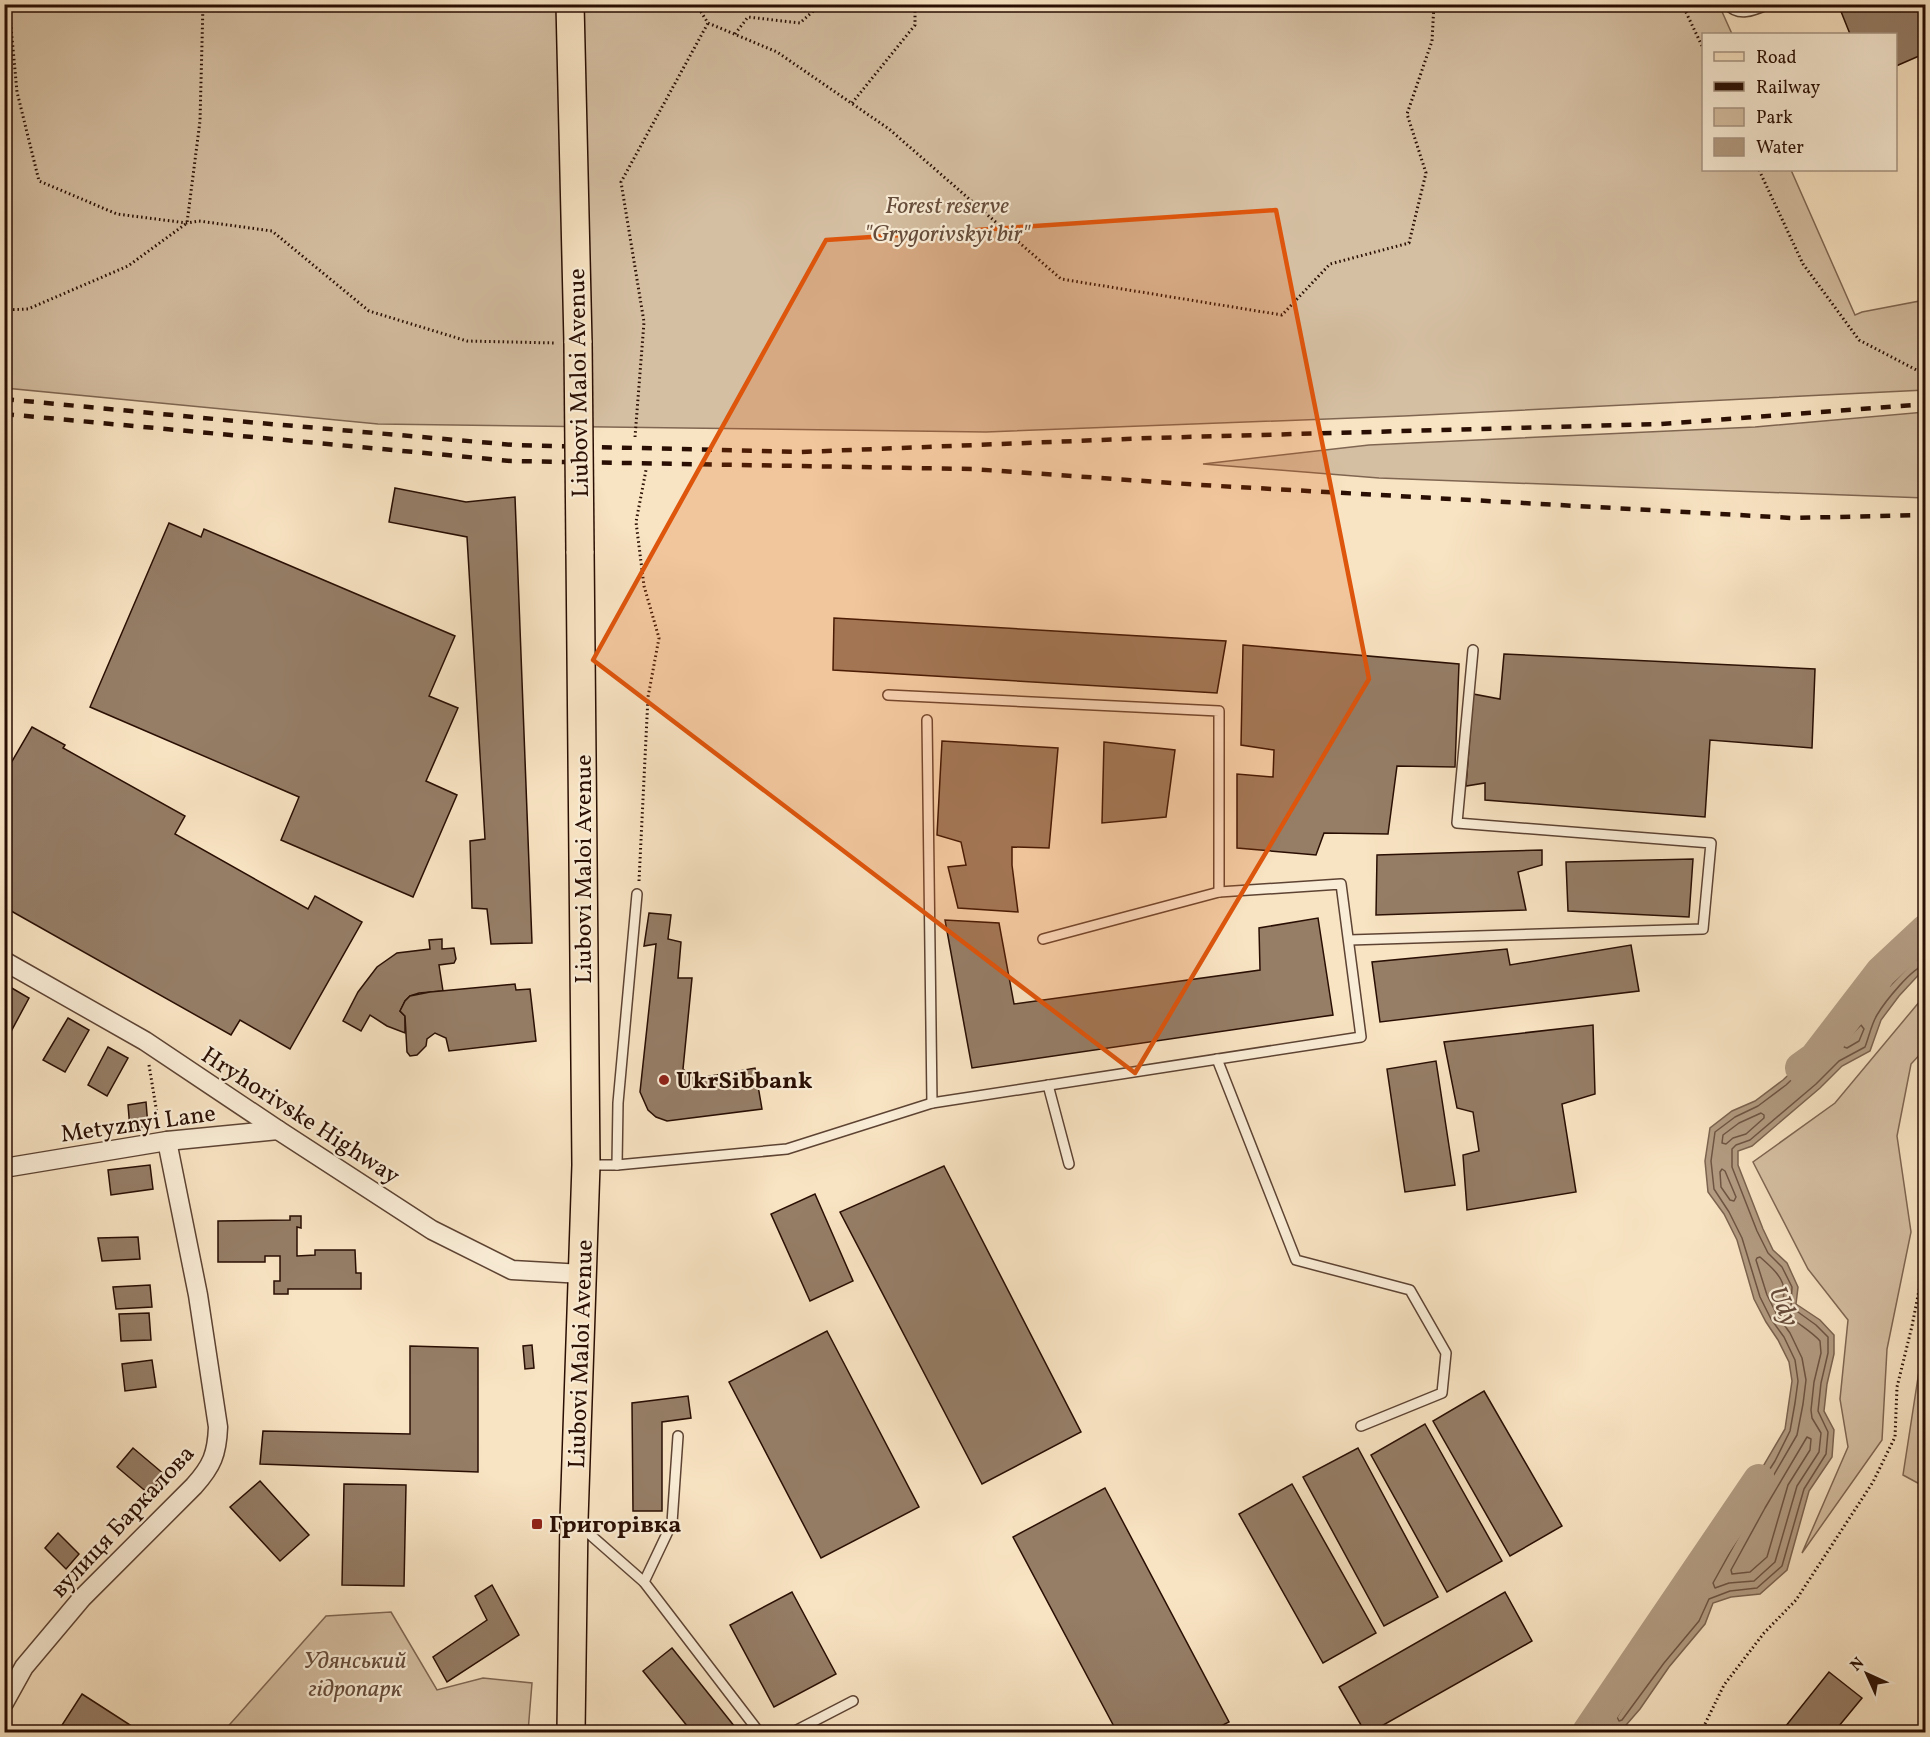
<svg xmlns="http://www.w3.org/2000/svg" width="1930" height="1737" font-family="Vollkorn,serif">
  <rect width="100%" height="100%" fill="#f8e3c2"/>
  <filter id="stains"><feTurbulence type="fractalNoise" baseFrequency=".00333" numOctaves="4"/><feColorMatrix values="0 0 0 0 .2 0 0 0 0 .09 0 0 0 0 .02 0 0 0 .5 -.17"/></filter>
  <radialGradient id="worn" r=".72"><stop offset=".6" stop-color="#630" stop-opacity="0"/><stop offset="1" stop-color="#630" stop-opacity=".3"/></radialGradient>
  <g fill="#d5bfa2" stroke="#7f6652" stroke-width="1.5">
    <polygon points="4,5 1719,5 1732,34 1704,34 1704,170 1791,170 1855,315 1862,312 1925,300 1925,390 1404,416 986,432 378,424 5,388"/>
    <polygon points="1925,412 1925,498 1379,478 1203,464 1369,445 1755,427"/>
    <polygon points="1925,995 1925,1049 1911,1064 1897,1136 1911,1232 1887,1349 1882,1440 1802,1553 1848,1447 1840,1399 1848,1320 1808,1269 1753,1162 1835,1103"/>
    <polygon points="1925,1332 1926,1487 1925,1487 1903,1475"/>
    <polygon points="391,1612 437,1690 483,1678 532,1683 528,1732 223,1732 326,1616"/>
  </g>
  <polygon fill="#b29b81" stroke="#7b634f" stroke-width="1.5" points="1925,926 1925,968 1899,996 1881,1020 1870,1051 1842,1066 1820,1088 1752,1146 1738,1151 1738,1165 1763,1229 1773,1250 1787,1263 1798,1287 1796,1304 1820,1320 1834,1335 1834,1354 1827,1384 1824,1411 1834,1430 1832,1457 1809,1491 1787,1570 1760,1594 1731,1597 1713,1603 1705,1624 1669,1667 1640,1709 1620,1732 1599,1732 1702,1575 1745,1497 1785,1429 1792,1381 1789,1362 1778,1340 1766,1322 1754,1299 1737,1240 1724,1214 1708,1192 1705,1161 1710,1128 1732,1111 1755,1101 1783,1080 1807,1057 1831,1037 1852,1013 1878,969 1901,945"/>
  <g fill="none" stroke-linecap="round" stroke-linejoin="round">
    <g stroke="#6e5442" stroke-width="1.5">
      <path d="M1926,934l-21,16 -22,22 -26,45 -22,25 -24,19 -25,24 -28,21 -23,11 -20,15 -4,29 3,28 15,23 13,26 18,59 11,22 13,18 11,23 3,21 -3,22 -5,28 -15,30 -25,39 -43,78 -81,124 -9,15 2,4 3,-1 42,-57 35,-42 10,-22 21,-8 27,-3 25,-22 22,-77 22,-35 2,-22 -10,-21 3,-28 7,-30v-16l-12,-12 -25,-18 1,-20 -10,-20 -14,-14 -11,-22 -25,-64v-18l4,-4 14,-5 66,-56 23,-23 26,-14c4,-10 6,-22 12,-32 7,-12 36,-49 49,-50"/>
      <path d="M1926,943c-12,9 -39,28 -40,42l4,1 25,-26 11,-3"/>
      <polygon points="1861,1025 1864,1029 1859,1041 1847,1048 1844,1047 1843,1043"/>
      <polygon points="1761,1113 1764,1115 1764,1118 1746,1134 1733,1138 1726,1144 1722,1143 1723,1135 1739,1123"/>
      <polygon points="1722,1169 1725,1171 1736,1197 1734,1201 1730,1200 1721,1187 1720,1172"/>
      <path d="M1760,1257c10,9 24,20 24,34 0,7 -3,13 0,19 5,9 28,21 36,31l1,12 -7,29 -3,28 1,8 9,15 -2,19 -22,34 -22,76 -21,19 -25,2 -14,5 -2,-5 44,-79 40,-69 6,-31 3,-24 -4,-22 -12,-25 -13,-18 -10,-20 -11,-35 1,-2z"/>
      <polygon points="1807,1437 1811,1439 1810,1450 1788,1485 1767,1557 1750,1572 1732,1574 1731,1570 1765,1508"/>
    </g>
    <g stroke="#b29b81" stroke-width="32">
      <polyline points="1801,1068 1815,1058 1881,972 1926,930"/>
      <polyline points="1588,1732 1759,1480"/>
    </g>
  </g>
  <g fill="#957d66" stroke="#290e03" stroke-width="1.5">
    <polygon points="1838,4 1926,4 1926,53 1896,66 1896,34 1850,34"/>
    <polygon points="395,488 466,502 515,497 532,943 491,944 487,909 472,908 470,841 485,839 467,537 389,522"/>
    <polygon points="169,523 201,537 204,529 455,636 429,696 458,708 426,781 457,795 413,897 281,840 299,797 90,707"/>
    <polygon points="834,618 1226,641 1217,693 833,670"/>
    <polygon points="1243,645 1459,664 1455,767 1397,766 1388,834 1324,833 1316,855 1237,848 1237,774 1273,777 1274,750 1241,745"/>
    <polygon points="1504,654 1815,669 1812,748 1710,740 1705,817 1485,800 1485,783 1466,786 1473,694 1500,699"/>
    <polygon points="32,727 65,745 63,748 185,816 175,834 308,909 315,896 362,922 290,1049 240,1020 231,1035 4,907 4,775"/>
    <polygon points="942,741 1058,748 1049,848 1012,847 1012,865 1018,912 958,908 948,867 966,865 961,842 937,835"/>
    <polygon points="1104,742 1175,750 1166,817 1102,823"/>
    <polygon points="1542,850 1542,865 1518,872 1526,910 1376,915 1377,855"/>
    <polygon points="1693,859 1689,917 1568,911 1566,862"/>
    <polygon points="649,913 671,915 668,939 681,942 678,978 692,978 683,1069 694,1079 755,1068 762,1109 667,1121 656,1117 648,1110 640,1092 656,944 644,946"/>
    <polygon points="1318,918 1333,1015 972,1068 945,920 999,923 1014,1004 1260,970 1259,928"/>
    <polygon points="442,939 442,949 454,948 456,959 454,963 439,965 443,991 419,993 410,996 405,1001 400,1011 405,1016 405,1033 387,1026 370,1015 361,1031 343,1021 358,992 377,967 397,953 430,949 429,940"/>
    <polygon points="1631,945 1639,991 1380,1022 1372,962 1507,949 1510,965"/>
    <polygon points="515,984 516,990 530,989 536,1041 449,1051 446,1038 435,1033 427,1039 426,1046 417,1055 410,1056 407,1052 405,1016 400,1011 405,1001 410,996 430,992"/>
    <polygon points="10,987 29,998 7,1039 4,1038 4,996"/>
    <polygon points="68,1018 89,1030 65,1072 43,1060"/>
    <polygon points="1593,1025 1595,1094 1562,1104 1576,1192 1467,1210 1463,1155 1479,1151 1473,1112 1457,1108 1444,1042"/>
    <polygon points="108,1047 128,1058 107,1096 88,1085"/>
    <polygon points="1436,1061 1455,1185 1405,1192 1387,1069"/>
    <polygon points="146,1102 148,1126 130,1129 128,1105"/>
    <polygon points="150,1165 153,1189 111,1195 108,1170"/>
    <polygon points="944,1166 1081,1432 982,1484 840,1212"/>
    <polygon points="815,1194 853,1281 810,1301 771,1214"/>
    <polygon points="290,1216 301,1216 301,1228 297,1227 297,1256 315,1255 315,1250 355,1250 356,1273 361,1273 361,1289 288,1289 288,1294 274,1294 274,1281 280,1281 280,1256 265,1256 265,1262 218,1262 218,1221 290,1220"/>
    <polygon points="138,1237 140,1259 102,1261 98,1238"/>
    <polygon points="150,1285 152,1307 116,1309 113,1287"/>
    <polygon points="149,1313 151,1340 121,1341 119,1314"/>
    <polygon points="827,1331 919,1507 821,1558 729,1382"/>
    <polygon points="532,1345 534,1368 525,1369 523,1346"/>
    <polygon points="410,1346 478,1348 478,1472 260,1464 263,1431 410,1434"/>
    <polygon points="152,1360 156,1387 125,1391 122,1364"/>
    <polygon points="1484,1391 1562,1526 1510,1556 1433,1421"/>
    <polygon points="688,1396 691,1418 662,1422 662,1511 633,1511 632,1403"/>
    <polygon points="1425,1424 1502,1561 1447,1592 1371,1455"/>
    <polygon points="133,1448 165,1475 149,1494 117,1467"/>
    <polygon points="1358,1448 1438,1597 1384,1626 1303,1477"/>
    <polygon points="260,1481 309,1535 280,1561 230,1507"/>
    <polygon points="344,1484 406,1485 404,1586 342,1585"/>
    <polygon points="1292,1484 1376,1633 1323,1663 1239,1514"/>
    <polygon points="1105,1488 1229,1722 1209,1732 1117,1732 1013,1537"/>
    <polygon points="58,1533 79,1554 66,1569 45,1548"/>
    <polygon points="492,1585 519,1635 447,1682 433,1657 487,1620 475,1596"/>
    <polygon points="792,1592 836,1674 774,1707 730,1625"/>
    <polygon points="1505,1592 1532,1641 1371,1732 1365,1732 1339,1687"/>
    <polygon points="672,1648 739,1732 692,1732 643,1671"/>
    <polygon points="1829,1672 1862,1698 1834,1732 1781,1732"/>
    <polygon points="82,1694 141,1732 71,1732 62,1725"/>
  </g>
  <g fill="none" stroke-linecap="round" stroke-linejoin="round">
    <defs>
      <g id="service">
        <path d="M1727,4c12,14 28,6 42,0"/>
        <polyline points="888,695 1219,711 1219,892"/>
        <polyline points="927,720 932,1103"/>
        <polyline points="1349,940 1703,929 1711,843 1457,823 1473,650"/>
        <polyline points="1217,1059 1296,1260 1410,1290 1446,1353 1442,1393 1361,1426"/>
        <polyline points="1048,1085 1069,1164"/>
        <polyline points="588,1165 617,1165 787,1149 932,1103 1361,1037 1341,884 1219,892 1043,939"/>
        <polyline points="617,1165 618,1103 637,894"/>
        <polyline points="578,1524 644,1582 759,1732"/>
        <polyline points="644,1582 672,1523 678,1436"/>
        <polyline points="793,1732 853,1701"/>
      </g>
      <g id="minor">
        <polyline points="4,961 145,1041 278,1130 432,1230 512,1270 583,1274"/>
        <polyline points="4,1168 167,1141 278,1130"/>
        <path d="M4,1703l20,-36 58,-69 112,-112c18,-20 23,-32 24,-59l-20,-132 -31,-154"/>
      </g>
      <g id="primary">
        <polyline points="570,4 578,343"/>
        <polyline points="571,1732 574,1520 586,1165 580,551"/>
      </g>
    </defs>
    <use href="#service" stroke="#5d4333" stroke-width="12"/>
    <use href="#minor" stroke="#5d4333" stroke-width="21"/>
    <use href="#primary" stroke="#290e03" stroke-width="30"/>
    <g stroke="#290e03" stroke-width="3" stroke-dasharray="1.5 3" stroke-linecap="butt">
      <polyline points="696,4 708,23 777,52 889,129 1061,279 1282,315 1330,264 1409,243 1426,173 1407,114 1432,41 1434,4"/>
      <polyline points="1682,4 1704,50"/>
      <polyline points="9,5 17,92 39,181 117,214 187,223 199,221 272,231 369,311 467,341 555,343"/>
      <polyline points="735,34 748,17 800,23 821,4"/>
      <polyline points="852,103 915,25 915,4"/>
      <polyline points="1759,170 1803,264 1859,340 1926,375"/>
      <polyline points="4,310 28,309 128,266 187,223 200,121 203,4"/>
      <polyline points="635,437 644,322 621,182 708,23"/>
      <polyline points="639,881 648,697 659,638 644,586 636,522 646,470"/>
      <polyline points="149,1065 159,1126"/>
      <polyline points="1701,1732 1724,1685 1764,1633 1796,1600 1873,1482 1895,1437 1897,1387 1912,1326 1926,1255"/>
    </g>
    <use href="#service" stroke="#faedd7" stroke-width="9"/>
    <use href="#minor" stroke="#faedd7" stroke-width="18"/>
    <use href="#primary" stroke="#f8e3c2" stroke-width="27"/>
    <g stroke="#290e03" stroke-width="4.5" stroke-dasharray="10 10" stroke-linecap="butt">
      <polyline points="4,399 225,420 514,445 801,452 1150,438 1660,424 1926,404"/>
      <polyline points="4,414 511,461 972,469 1201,485 1792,518 1926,515"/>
    </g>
    <defs>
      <polyline id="primary-bridge" points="578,343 580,551"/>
    </defs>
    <use href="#primary-bridge" stroke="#290e03" stroke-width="30" stroke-linecap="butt"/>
    <use href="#primary-bridge" stroke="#f8e3c2" stroke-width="27"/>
  </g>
  <path fill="#de550c" fill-opacity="0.2" stroke="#de550c" stroke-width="4.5" stroke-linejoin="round" d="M1276,210l93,469 -234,394 -542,-413 233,-420z"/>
  <g fill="#8f2418" stroke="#faedd7" stroke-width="2">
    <circle cx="664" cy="1080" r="6"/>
    <rect x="531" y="1518" width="12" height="12" rx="3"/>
  </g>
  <g text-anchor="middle" stroke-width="4.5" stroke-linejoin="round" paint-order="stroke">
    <g font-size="24" font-style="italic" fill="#654c3b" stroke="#faedd7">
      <text x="947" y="213">Forest reserve<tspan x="947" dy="28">"Grygorivskyi bir"</tspan></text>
      <text x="355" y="1668">Удянський<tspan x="355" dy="28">гідропарк</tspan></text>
    </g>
    <g font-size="24" fill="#290e03" stroke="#faedd7">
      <text transform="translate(578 383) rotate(-91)" y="8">Liubovi Maloi Avenue</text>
      <text transform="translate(583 869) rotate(-90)" y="8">Liubovi Maloi Avenue</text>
      <text transform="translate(301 1115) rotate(33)" y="8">Hryhorivske Highway</text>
      <text transform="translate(138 1123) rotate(-8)" y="8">Metyznyi Lane</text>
      <text transform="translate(580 1354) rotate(-88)" y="8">Liubovi Maloi Avenue</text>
      <text transform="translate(122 1521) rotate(-47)" y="8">вулиця Баркалова</text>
    </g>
    <g font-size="24" font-weight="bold" fill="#290e03" stroke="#faedd7" text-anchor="start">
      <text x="676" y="1088">UkrSibbank</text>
      <text x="549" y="1532">Григорівка</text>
    </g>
    <g font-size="26" font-style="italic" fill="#674d3c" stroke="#faedd7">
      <text transform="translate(1785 1306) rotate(67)" y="9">Udy</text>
    </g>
  </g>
  <rect width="1930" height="1737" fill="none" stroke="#f8e3c2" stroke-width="24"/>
  <rect x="6" y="6" width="1918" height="1725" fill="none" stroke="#290e03" stroke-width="3"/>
  <rect x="12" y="12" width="1906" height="1713" fill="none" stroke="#290e03" stroke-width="1.5"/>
  <rect x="1702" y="33" width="195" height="138" fill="#faedd7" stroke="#a69482" stroke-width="1.5"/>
  <rect x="1714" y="52" width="30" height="9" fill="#f8e3c2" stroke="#a69482" stroke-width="1.5"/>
  <text x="1756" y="63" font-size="18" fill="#290e03">Road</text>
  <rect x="1714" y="82" width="30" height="9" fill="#290e03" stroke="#a69482" stroke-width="1.5"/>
  <text x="1756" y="93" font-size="18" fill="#290e03">Railway</text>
  <rect x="1714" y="108" width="30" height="18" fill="#d5bfa2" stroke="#a69482" stroke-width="1.5"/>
  <text x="1756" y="123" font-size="18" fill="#290e03">Park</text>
  <rect x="1714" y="138" width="30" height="18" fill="#b29b81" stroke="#a69482" stroke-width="1.5"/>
  <text x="1756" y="153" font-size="18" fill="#290e03">Water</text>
  <g transform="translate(1867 1674) rotate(315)" stroke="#faedd7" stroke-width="4.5" paint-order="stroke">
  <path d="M0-4.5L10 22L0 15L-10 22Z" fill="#290e03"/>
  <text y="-9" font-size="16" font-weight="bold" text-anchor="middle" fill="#290e03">N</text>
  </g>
  <rect width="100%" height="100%" filter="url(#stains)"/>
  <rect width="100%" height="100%" fill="url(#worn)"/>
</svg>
